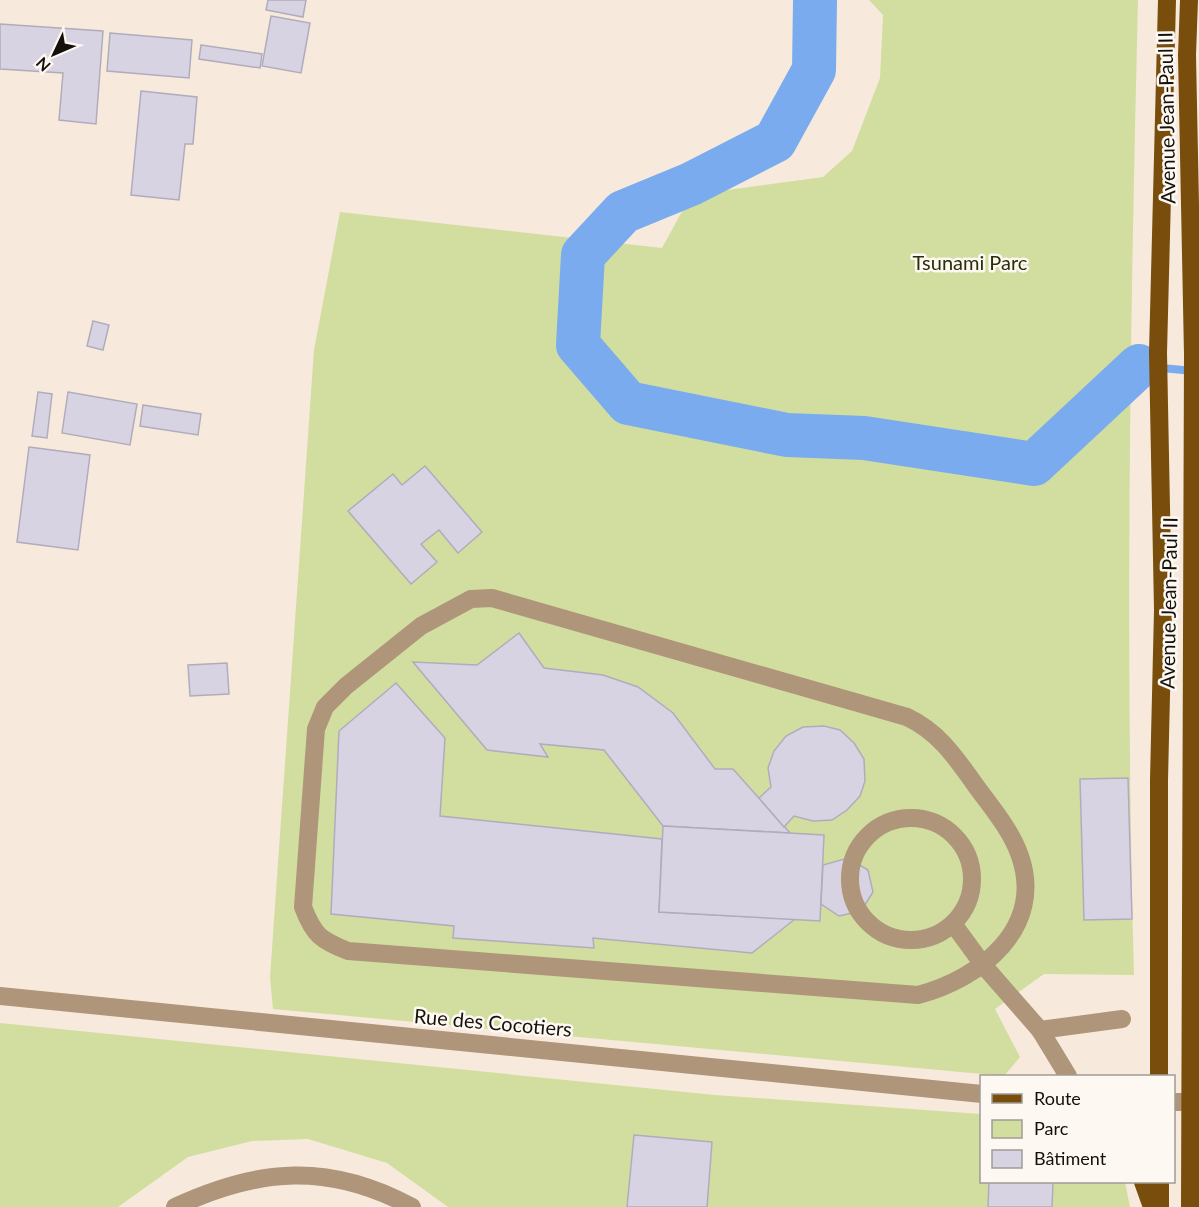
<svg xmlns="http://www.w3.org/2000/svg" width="1199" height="1207" font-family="Lato,sans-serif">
  <rect width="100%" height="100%" fill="#f7eadd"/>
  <g fill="#d1dea0">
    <path d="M869,0h269c-8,325 -13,650 -4,975l-90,-1 -49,35 25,48 -16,19 -731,-67 -3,-32 44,-627 26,-138 322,36 29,-53 132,-18 29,-26 28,-73 3,-63z"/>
    <polygon points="0,1023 715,1095 981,1114 982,1182 1125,1182 1130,1207 448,1207 387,1163 308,1139 252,1141 188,1157 118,1207 0,1207"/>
  </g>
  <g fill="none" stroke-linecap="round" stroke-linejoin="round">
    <polyline stroke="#7aabee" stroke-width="8" points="1139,366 1194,371"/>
    <polyline stroke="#7aabee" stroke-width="44" points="815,0 814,70 775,141 691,184 623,212 583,255 578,345 628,403 787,435 864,438 1034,464 1139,366"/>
  </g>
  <g fill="#d8d3e3" stroke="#b1acbc" stroke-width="1.5">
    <polygon points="268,0 306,0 303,17 266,10"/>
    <polygon points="271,16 310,23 301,73 262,66"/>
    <polygon points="0,24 103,31 96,124 59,120 63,73 0,69"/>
    <polygon points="110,33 192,40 189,78 107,71"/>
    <polygon points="201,45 262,54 260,68 199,59"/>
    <polygon points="141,91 197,97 193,144 185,144 179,200 131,195"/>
    <polygon points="93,321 109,325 103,350 87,346"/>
    <polygon points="38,392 52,394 47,438 32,436"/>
    <polygon points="68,392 137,404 130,445 62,433"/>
    <polygon points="143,405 201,414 198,435 140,426"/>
    <polygon points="29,447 90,455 78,550 17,542"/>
    <polygon points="425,466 482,532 458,553 439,530 421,544 437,562 411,584 348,511 393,474 402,485"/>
    <polygon points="519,633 544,668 603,675 638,687 673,713 715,769 733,769 790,833 663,826 604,750 540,744 548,757 487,750 413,662 477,665"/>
    <polygon points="227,663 229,694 190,696 188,665"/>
    <polygon points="396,683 445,738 440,816 662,839 659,912 795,919 752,953 593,938 594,948 453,938 454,926 331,914 339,731"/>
    <polygon points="824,726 840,730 854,743 864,759 865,781 860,796 847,810 832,820 813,821 794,816 784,827 759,798 771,787 768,768 774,751 786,736 803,727"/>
    <polygon points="1128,778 1132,919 1084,920 1080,779"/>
    <polygon points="663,826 824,835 820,921 659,912"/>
    <polygon points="848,858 868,870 873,892 861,911 839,916 821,904 823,865"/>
    <polygon points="634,1135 712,1142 707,1207 627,1207"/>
    <polygon points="989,1182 1053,1182 1052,1207 988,1207"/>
  </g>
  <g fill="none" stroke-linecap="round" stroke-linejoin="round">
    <g stroke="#af9579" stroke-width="18">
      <path d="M492,598l415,119c32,15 49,41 69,69 16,22 35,44 44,70 25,72 -40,123 -102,139l-570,-44c-27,-11 -34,-15 -45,-44l13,-178 9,-22 21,-21 75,-60 50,-27z"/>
      <circle cx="911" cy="879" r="61"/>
      <polyline points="954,925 984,966 1040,1030 1068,1076"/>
      <polyline points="0,996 982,1094"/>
      <polyline points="1040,1030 1122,1019"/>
      <polyline points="1174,1102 1190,1102"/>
      <path d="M175,1207c84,-39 154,-45 237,0"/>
    </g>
    <g stroke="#794d0b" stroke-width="18">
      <polyline points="1189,0 1187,55 1193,354 1190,1207"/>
      <polyline points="1159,1076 1159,780 1163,610 1158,353 1167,0"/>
      <polyline points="1143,1182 1152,1207"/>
      <polyline points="1160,1182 1160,1207"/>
    </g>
  </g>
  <g text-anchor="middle" stroke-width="5" stroke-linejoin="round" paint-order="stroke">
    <g font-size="20" fill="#14100b" stroke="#fef8f3">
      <text transform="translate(1167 118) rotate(-91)" y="7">Avenue Jean-Paul II</text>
      <text transform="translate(1169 603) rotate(-89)" y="7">Avenue Jean-Paul II</text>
      <text transform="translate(493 1023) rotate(5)" y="7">Rue des Cocotiers</text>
    </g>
    <g font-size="20" fill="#292f0a" stroke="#fef8f3">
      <text x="970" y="270">Tsunami Parc</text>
    </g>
  </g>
  <rect x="980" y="1075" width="195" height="108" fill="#fef8f3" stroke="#a09b96" stroke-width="1.5"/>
  <rect x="992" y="1094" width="30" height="9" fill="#794d0b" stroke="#a09b96" stroke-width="1.5"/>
  <text x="1034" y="1105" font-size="18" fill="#14100b">Route</text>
  <rect x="992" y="1120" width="30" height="18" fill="#d1dea0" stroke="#a09b96" stroke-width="1.5"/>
  <text x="1034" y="1135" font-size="18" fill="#14100b">Parc</text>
  <rect x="992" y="1150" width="30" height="18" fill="#d8d3e3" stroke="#a09b96" stroke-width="1.5"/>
  <text x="1034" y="1165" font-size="18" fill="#14100b">Bâtiment</text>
  <g transform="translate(54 54) rotate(226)" stroke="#fef8f3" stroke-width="4.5" paint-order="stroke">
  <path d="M0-4.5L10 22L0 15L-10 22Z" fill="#14100b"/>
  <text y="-9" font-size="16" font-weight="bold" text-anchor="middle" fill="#14100b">N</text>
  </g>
</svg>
